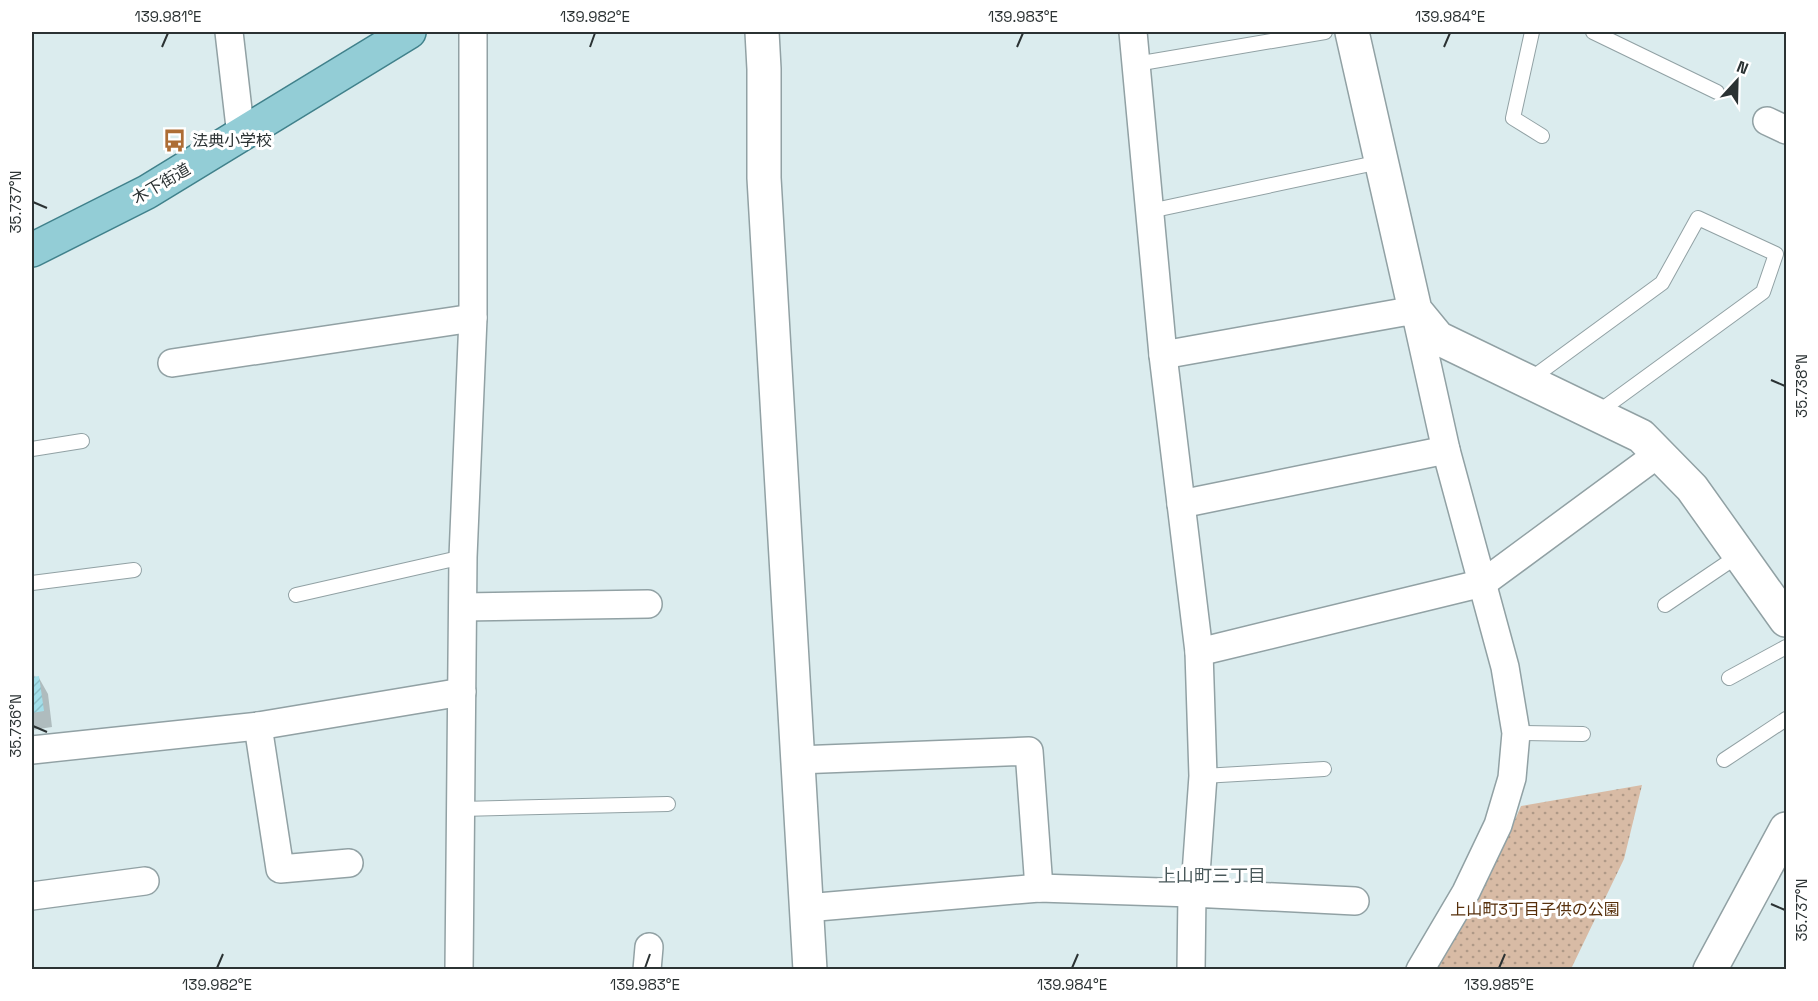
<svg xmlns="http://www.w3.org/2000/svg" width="1818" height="1001" font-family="'Space Grotesk','Noto Sans JP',sans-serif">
  <defs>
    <pattern id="grass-dots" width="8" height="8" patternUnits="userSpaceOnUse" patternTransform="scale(1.5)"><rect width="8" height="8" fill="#d8bba5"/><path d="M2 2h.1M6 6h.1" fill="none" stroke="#af9987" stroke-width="1.8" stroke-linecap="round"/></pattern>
    <pattern id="building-hatch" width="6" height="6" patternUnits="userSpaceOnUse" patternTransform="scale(1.5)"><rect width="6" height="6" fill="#a3dfea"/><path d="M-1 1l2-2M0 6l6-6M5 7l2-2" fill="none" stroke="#8cc0c9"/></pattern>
  </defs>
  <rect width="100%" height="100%" fill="#dbecee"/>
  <polygon fill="url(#grass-dots)" points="1642,785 1624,859 1571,969 1434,970 1510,831 1521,806"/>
  <polygon fill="#0003" points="32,669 35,678 39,678 48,694 52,727 32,730"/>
  <polygon fill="url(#building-hatch)" points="39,676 44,711 32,713 32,677"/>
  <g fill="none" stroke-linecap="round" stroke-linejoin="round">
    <defs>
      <g id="lane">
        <polyline points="1532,32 1513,118 1542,136"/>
        <polyline points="1593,32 1717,92"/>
        <polyline points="1136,64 1325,32"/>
        <polyline points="1150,211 1380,162"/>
        <polyline points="1528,381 1662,283 1698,218 1776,254 1763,292 1597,413"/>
        <polyline points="32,449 82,441"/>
        <polyline points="32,583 134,570"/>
        <polyline points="296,595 463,557"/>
        <polyline points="1665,605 1739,555"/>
        <polyline points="1729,678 1786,647"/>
        <polyline points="1516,733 1583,734"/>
        <polyline points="1724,760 1786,719"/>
        <polyline points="1203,776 1324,769"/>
        <polyline points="461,809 668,804"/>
      </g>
      <g id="street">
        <polyline points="229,32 241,136"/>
        <polyline points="1767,121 1786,130"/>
        <polyline points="1163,355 1415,310 1446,450 1505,667 1516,733 1512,778 1498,825 1466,892 1420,970"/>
        <polyline points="172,363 473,318"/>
        <polyline points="1181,504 1446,450"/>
        <polyline points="463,607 648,604"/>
        <polyline points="1199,652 1483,583 1658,454"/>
        <polyline points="258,726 280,869 349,863"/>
        <polyline points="32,750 258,726 462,692"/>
        <polyline points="797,760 1029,751 1039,888"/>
        <polyline points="32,896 145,881"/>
        <polyline points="806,908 1039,888 1192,893 1196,874 1203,776 1199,652 1163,355 1133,32"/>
        <polyline points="459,970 463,557 473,318 473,32"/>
        <polyline points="647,970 649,947"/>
        <polyline points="1191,970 1192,893 1355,901"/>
      </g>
      <g id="secondary">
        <polyline points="762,32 764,69 764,178 810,970"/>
        <polyline points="1352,32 1415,310 1438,338 1641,436 1692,488 1786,620"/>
        <polyline points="1710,970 1786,829"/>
      </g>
      <polyline id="primary" points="32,250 147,192 409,32"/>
    </defs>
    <use href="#lane" stroke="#91a1a4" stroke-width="16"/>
    <use href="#street" stroke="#91a1a4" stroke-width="30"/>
    <use href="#secondary" stroke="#91a1a4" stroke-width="36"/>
    <use href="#primary" stroke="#40818b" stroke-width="36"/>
    <use href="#lane" stroke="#fff" stroke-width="14"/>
    <use href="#street" stroke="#fff" stroke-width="27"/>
    <use href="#secondary" stroke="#fff" stroke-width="33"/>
    <use href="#primary" stroke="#93cdd6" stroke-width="33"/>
  </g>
  <path fill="none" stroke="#2b3233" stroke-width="2" d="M162,47l6,-14M590,47l5,-14M1017,47l6,-14M1444,47l6,-14M33,202l14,6M1771,380l14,6M33,726l14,6M1771,904l14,6M217,968l6,-14M645,968l5,-14M1072,968l6,-14M1499,968l6,-14"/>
  <defs>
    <symbol id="bus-bare" viewBox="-9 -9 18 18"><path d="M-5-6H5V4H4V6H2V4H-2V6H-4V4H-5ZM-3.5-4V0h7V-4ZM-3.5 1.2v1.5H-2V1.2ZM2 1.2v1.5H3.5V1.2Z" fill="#ad6d35" stroke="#fff" stroke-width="2.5" paint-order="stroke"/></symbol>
  </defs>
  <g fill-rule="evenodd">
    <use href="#bus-bare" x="158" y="124" width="33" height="33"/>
  </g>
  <g text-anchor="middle" stroke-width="6" stroke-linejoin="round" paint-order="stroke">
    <g font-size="16" fill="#2b3233" stroke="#fff" text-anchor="start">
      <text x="192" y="146">法典小学校</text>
    </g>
    <g font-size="16" fill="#2b3233" stroke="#fff">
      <text transform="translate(161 183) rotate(-30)" y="6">木下街道</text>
    </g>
    <g font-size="16" fill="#57300c" stroke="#fff">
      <text x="1535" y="915">上山町3丁目子供の公園</text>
    </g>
    <g font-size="18" fill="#49585a" stroke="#fff">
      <text x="1212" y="882">上山町三丁目</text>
    </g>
  </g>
  <rect width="1818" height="1001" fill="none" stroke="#ffffff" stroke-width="66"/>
  <g transform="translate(1737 81) rotate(22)" stroke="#ffffff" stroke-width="4.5" paint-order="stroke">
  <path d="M0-4.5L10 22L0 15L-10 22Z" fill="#2b3233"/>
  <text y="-9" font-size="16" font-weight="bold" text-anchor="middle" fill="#2b3233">N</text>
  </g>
  <rect x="33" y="33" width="1752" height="935" fill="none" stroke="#2b3233" stroke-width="2"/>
  <g font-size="15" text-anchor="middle" fill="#2b3233">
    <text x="168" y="22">139.981°E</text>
    <text x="595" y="22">139.982°E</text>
    <text x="1023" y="22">139.983°E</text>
    <text x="1450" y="22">139.984°E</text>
    <text transform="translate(16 202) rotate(-90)" y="5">35.737°N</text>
    <text transform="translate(1802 386) rotate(-90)" y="5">35.738°N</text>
    <text transform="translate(16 726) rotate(-90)" y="5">35.736°N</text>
    <text transform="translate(1802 910) rotate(-90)" y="5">35.737°N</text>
    <text x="217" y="990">139.982°E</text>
    <text x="645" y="990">139.983°E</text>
    <text x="1072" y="990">139.984°E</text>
    <text x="1499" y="990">139.985°E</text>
  </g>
</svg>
